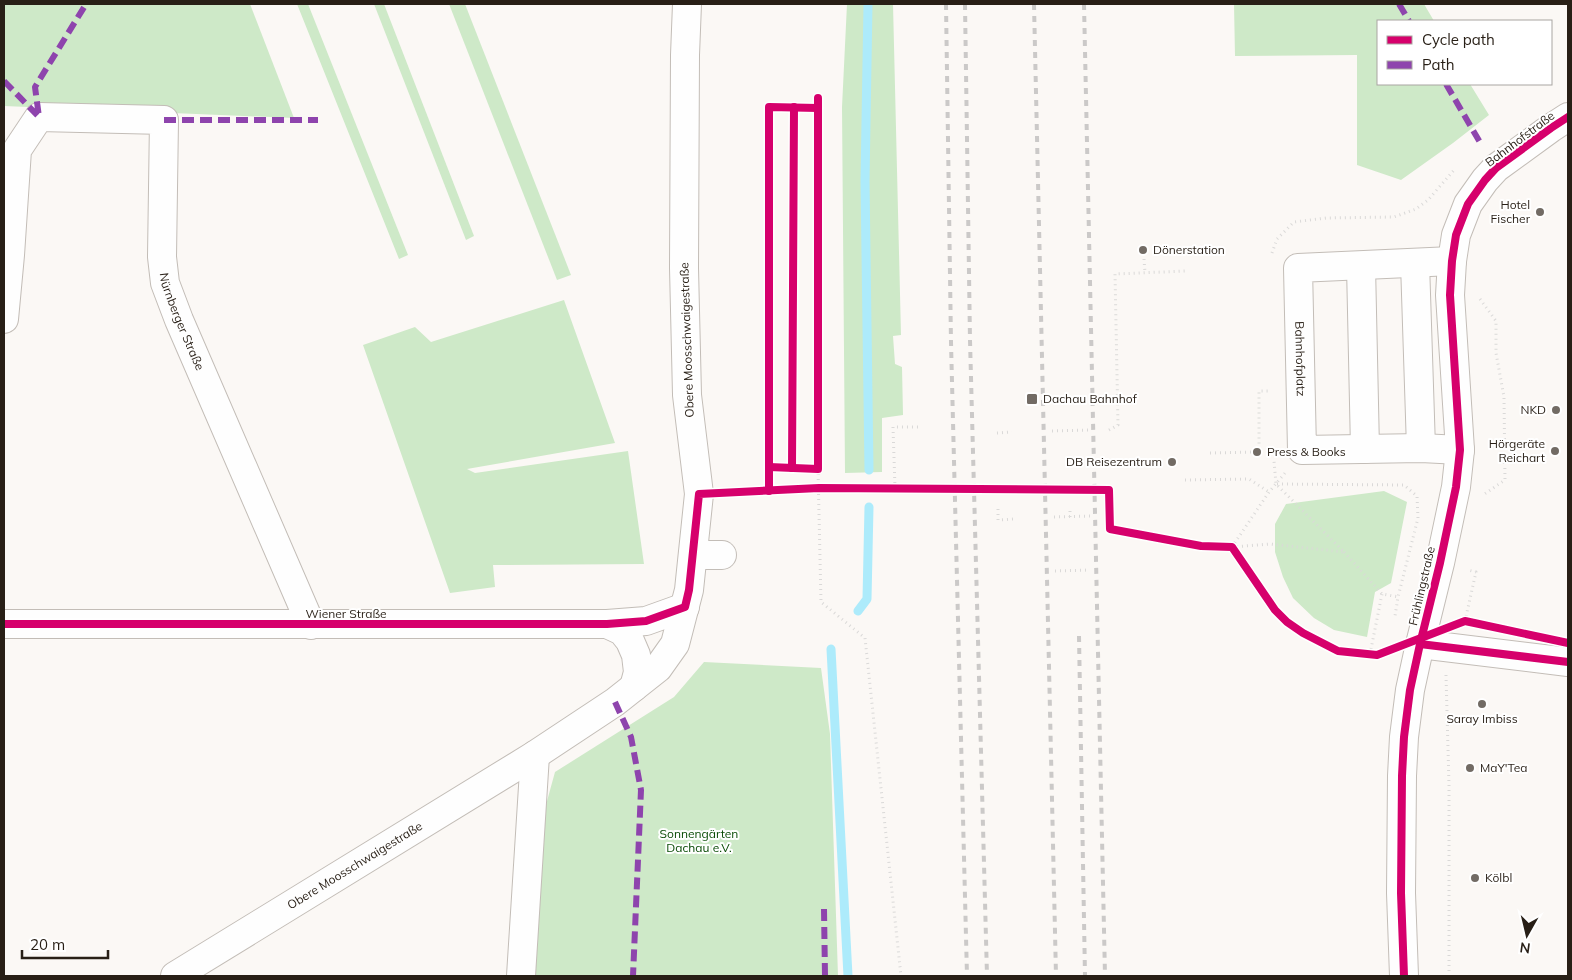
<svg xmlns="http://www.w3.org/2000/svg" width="1572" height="980" font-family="Mulish,sans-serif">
  <rect width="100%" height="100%" fill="#fbf8f5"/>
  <g fill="#cee9c8">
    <polygon points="4,4 250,4 294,118 4,106"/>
    <polygon points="297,4 308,4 408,255 399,259"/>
    <polygon points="374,4 384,4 474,236 466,240"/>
    <polygon points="449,4 465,4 571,275 557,280"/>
    <polygon points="847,4 893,4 901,335 893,336 895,364 902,367 903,415 882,418 882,472 845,473 842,107"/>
    <polygon points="1234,4 1424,4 1434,21 1378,21 1378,84 1470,84 1489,115 1453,143 1401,180 1357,165 1357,55 1235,56"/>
    <polygon points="564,300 615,443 467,469 475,473 628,451 644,564 493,565 495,587 450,593 363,345 415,327 431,342"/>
    <polygon points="1384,491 1407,502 1391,583 1375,592 1367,637 1334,630 1314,618 1293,598 1283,577 1275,552 1275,524 1286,504"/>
    <polygon points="704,662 821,668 830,734 838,976 535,976 544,812 555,772 674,697"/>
  </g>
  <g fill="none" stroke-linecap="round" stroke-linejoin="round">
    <g stroke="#adebfb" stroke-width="9">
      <polyline points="868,4 865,181 869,470"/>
      <polyline points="858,611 867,599 869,507"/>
      <polyline points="831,649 848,976"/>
    </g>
    <defs>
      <g id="minor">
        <path id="s1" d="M1452,261l-154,7 4,182 119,-2 39,2"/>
        <polyline points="1415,263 1421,448"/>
        <polyline points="1361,266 1365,449"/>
        <path id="s2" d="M4,319l6,-64 7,-105 22,-33 125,3 -2,137 3,26 14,37 132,305"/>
        <polyline points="693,555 722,555"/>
        <polyline points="4,624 607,624 646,621 685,607"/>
        <polyline points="607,624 622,631 630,641 636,655 638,672 634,687"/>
        <polyline points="1420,644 1568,662"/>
        <path id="s3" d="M175,976l360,-221 80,-53 43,-34 17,-24 14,-54 10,-96 -12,-99 -3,-127 1,-213 2,-51"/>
        <polyline points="521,976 535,755"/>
        <polyline points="1404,976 1401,893 1402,776 1404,737 1410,690 1420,644 1440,563 1456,487 1460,450 1450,295 1452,261 1456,235 1468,204 1485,180 1496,168 1551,128 1568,117"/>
      </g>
    </defs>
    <use href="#minor" stroke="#c3bdb7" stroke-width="30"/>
    <g stroke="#dad9d8" stroke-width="3" stroke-dasharray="1 4" stroke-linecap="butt">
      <polyline points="1272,253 1277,239 1294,222 1326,218 1394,217 1416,209 1428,200 1455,169"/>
      <polyline points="1144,259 1145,273"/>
      <polyline points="1480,299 1496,321 1496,353 1504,397 1505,480 1483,495"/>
      <polyline points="1109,430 1118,425 1115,274 1186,271"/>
      <polyline points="1052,431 1088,430"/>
      <polyline points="997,433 1012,432"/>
      <polyline points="1210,453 1255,452 1259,447 1259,391 1271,391"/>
      <polyline points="818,469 821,602 865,638 901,976"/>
      <polyline points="1185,480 1249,479 1269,492"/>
      <polyline points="1277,484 1404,485 1417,496 1418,518 1398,597 1395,616"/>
      <polyline points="895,488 893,427 920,427"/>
      <polyline points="727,493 819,488 901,488"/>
      <polyline points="998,509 998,520 1014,519"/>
      <polyline points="1054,517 1090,516"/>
      <polyline points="1070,517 1070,509"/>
      <polyline points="1201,546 1232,547 1275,610 1287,622 1303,633"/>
      <polyline points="1232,547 1270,544 1344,552 1276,484 1274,461"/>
      <polyline points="1232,547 1269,492 1285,473"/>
      <polyline points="1344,552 1382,594 1399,597"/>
      <polyline points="1055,571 1090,570"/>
      <polyline points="1465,621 1476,572 1468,570"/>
      <polyline points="1370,654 1382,594"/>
      <polyline points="1446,675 1449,785 1449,976"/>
    </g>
    <use href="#minor" stroke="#fefefe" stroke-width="28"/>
    <g stroke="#cbc9c8" stroke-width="4" stroke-dasharray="6 6" stroke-linecap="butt">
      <polyline points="946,4 951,342 967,976"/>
      <polyline points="965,4 970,340 987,976"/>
      <polyline points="1034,4 1056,976"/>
      <polyline points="1084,4 1105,976"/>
      <polyline points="1079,636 1085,976"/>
    </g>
    <g stroke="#8e44ad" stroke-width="6" stroke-dasharray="12 6" stroke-linecap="butt">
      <polyline points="1399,4 1409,21"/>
      <polyline points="4,81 39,117 35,87 86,4"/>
      <polyline points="1446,84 1481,144"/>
      <polyline points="164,120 318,120"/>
      <polyline points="615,702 631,737 641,790 633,976"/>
      <polyline points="824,909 825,976"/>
    </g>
    <defs>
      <g id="cycleway">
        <polyline points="769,467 818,469 818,98"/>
        <polyline points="792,468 794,107"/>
        <polyline points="769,491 769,107 818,108"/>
        <polyline points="4,624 607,624 646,621 685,607 689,590 699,494 819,488 1109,490 1110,529 1201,546 1232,547 1275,610 1287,622 1303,633 1338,651 1377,655 1465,621 1568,643"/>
        <polyline points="1420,644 1568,662"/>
        <polyline points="1404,976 1401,893 1402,776 1404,737 1410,690 1420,644 1440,563 1456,487 1460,450 1450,295 1452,261 1456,235 1468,204 1485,180 1496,168 1551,128 1568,117"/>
      </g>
    </defs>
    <use href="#cycleway" stroke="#fff" stroke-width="11"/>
    <use href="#cycleway" stroke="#d6006c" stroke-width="8"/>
  </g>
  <g fill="#726b64" stroke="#fff" stroke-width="2">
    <circle cx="1540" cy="212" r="5"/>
    <circle cx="1143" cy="250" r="5"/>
    <rect x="1026" y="393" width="12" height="12" rx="2.5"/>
    <circle cx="1556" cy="410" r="5"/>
    <circle cx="1555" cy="451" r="5"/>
    <circle cx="1257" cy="452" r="5"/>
    <circle cx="1172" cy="462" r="5"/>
    <circle cx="1482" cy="704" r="5"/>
    <circle cx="1470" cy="768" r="5"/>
    <circle cx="1475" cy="878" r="5"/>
  </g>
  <g text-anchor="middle" stroke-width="4" stroke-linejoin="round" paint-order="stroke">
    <g font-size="12" fill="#281f16" stroke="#fff">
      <text transform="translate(1520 139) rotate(-37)" y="4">Bahnhofstraße</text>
      <text dy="4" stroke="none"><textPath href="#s2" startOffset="539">Nürnberger Straße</textPath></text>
      <text transform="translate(687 340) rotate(-92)" y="4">Obere Moosschwaigestraße</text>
      <text dy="4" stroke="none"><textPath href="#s1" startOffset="245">Bahnhofplatz</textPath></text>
      <text transform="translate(1422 586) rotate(-77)" y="4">Frühlingstraße</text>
      <text x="346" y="618">Wiener Straße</text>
      <text dy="4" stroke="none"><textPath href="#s3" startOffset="211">Obere Moosschwaigestraße</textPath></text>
    </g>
    <g font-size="12" fill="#281f16" stroke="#fff" text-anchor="start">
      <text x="1530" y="209" text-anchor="end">Hotel<tspan x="1530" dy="14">Fischer</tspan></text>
      <text x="1153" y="254">Dönerstation</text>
      <text x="1043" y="403">Dachau Bahnhof</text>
      <text x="1546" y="414" text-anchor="end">NKD</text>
      <text x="1545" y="448" text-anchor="end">Hörgeräte<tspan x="1545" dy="14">Reichart</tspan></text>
      <text x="1267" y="456">Press &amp; Books</text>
      <text x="1162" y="466" text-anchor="end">DB Reisezentrum</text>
      <text x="1482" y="723" text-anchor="middle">Saray Imbiss</text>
      <text x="1480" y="772">MaY'Tea</text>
      <text x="1485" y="882">Kölbl</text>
    </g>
    <g font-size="12" fill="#094b05" stroke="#fff">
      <text x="699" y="838">Sonnengärten<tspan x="699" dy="14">Dachau e.V.</tspan></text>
    </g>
  </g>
  <rect width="1572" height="980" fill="none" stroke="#281f16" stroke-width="10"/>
  <rect x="1377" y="20" width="175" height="65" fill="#ffffff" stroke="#a9a5a2"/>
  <rect x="1387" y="36" width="25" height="8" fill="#d6006c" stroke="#a9a5a2"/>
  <text x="1422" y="45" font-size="15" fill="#281f16">Cycle path</text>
  <rect x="1387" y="61" width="25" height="8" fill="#8e44ad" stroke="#a9a5a2"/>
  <text x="1422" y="70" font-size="15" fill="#281f16">Path</text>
  <g transform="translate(1527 935) rotate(188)" stroke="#ffffff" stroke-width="4" paint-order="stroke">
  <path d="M0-4L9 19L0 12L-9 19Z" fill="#281f16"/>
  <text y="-8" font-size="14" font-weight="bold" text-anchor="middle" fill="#281f16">N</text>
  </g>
  <path d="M22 950v8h86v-8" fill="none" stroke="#281f16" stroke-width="2.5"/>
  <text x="30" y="950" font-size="15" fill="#281f16" stroke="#ffffff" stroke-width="4" paint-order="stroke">20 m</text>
</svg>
